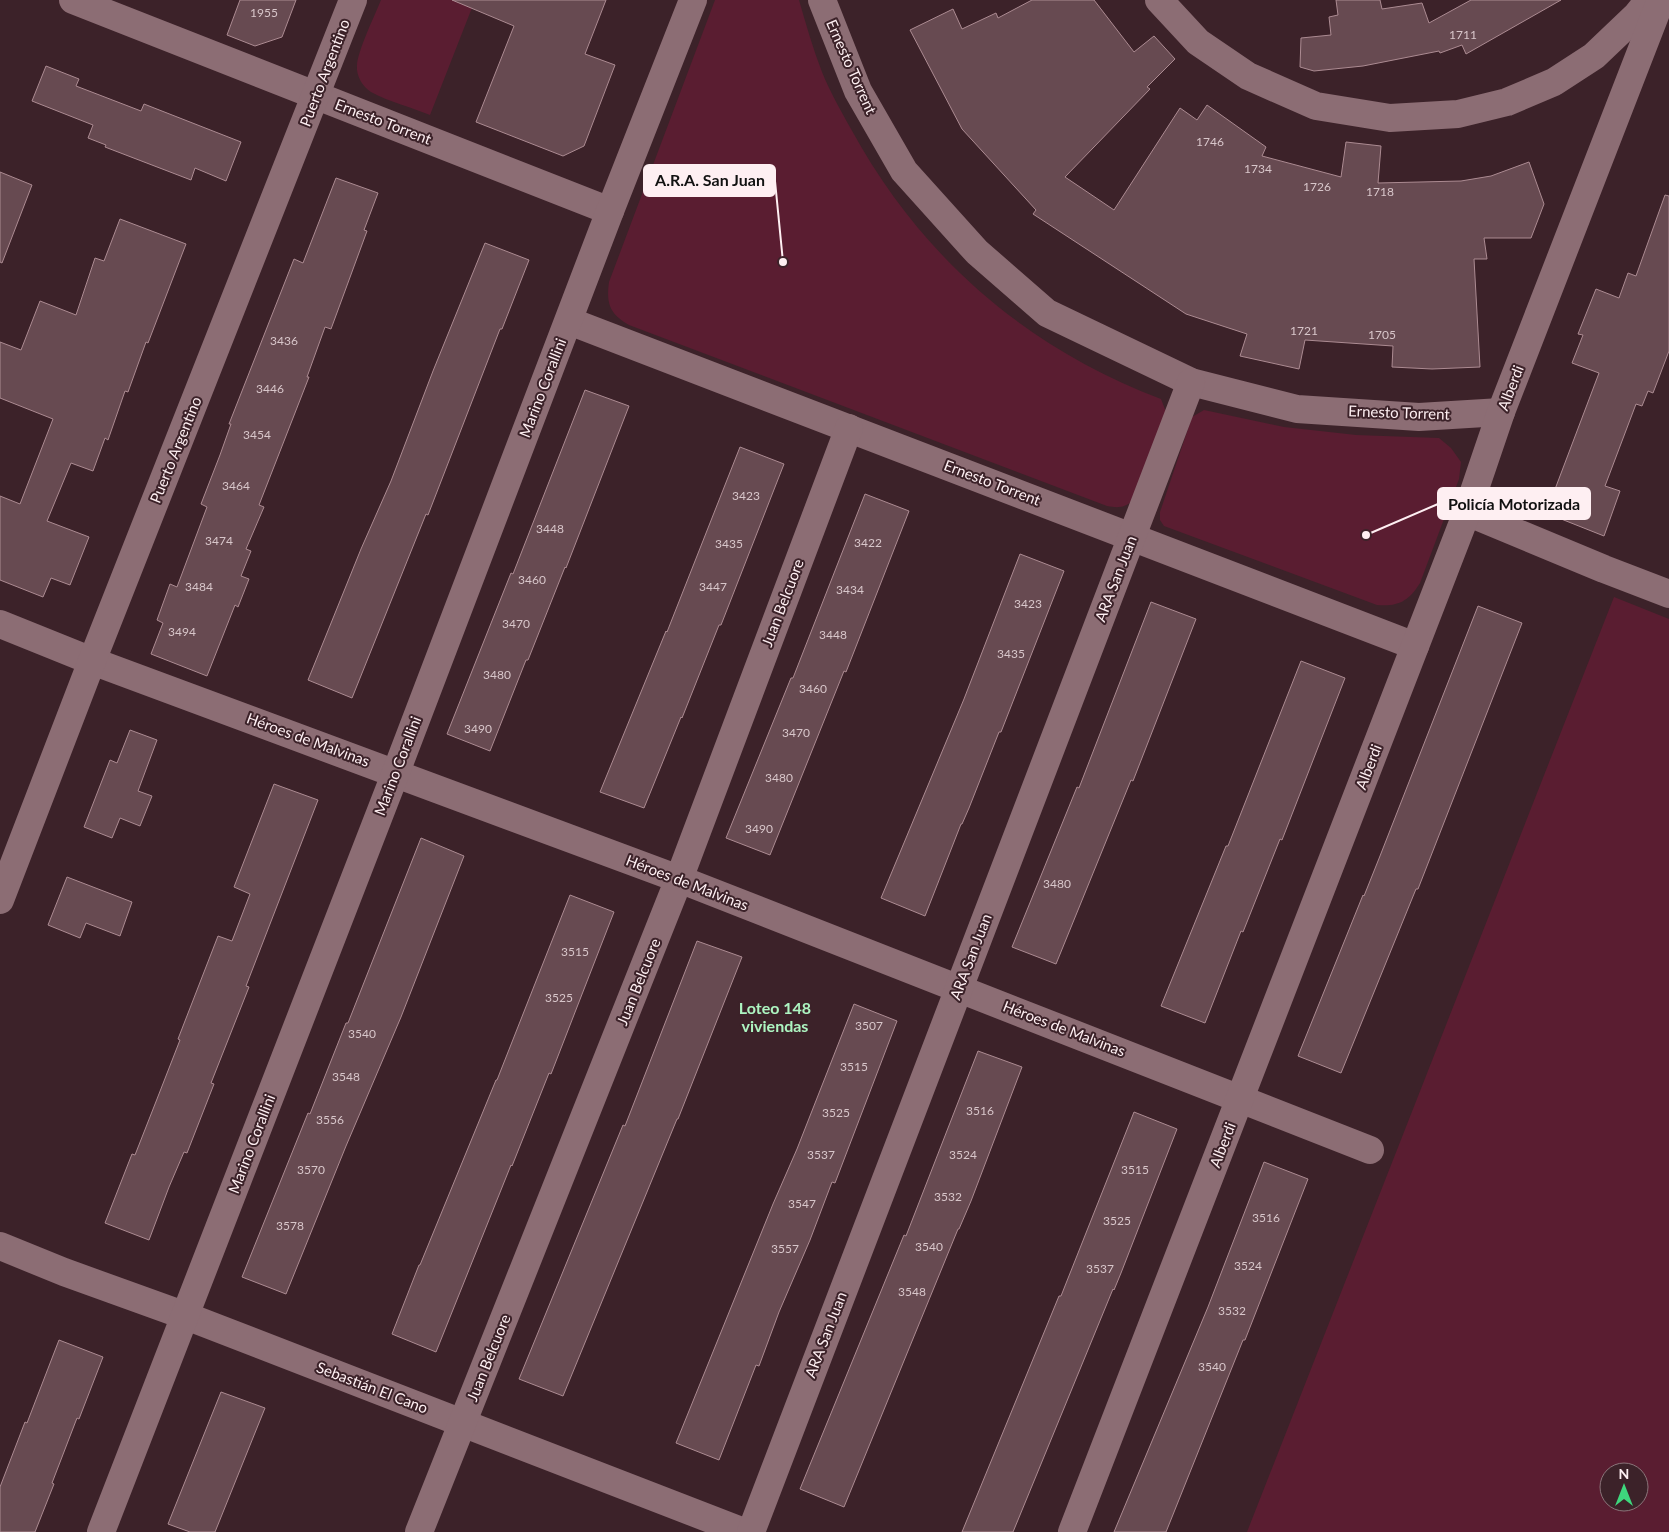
<svg xmlns="http://www.w3.org/2000/svg" width="1669" height="1532" font-family="Lato,sans-serif">
  <rect width="100%" height="100%" fill="#3c2229"/>
  <g fill="#5a1d31" fill-rule="evenodd">
    <path d="M381,0h94l-45,115c-19,-8 -41,-13 -59,-23 -8,-5 -15,-16 -14,-26 0,-14 18,-51 24,-66z"/>
    <path d="M715,0h84c7,24 14,49 23,72 8,20 19,39 29,57 70,128 174,218 310,270l5,13 -34,89c-8,7 -14,7 -25,5l-478,-181c-19,-11 -23,-21 -20,-43z"/>
    <path d="M1204,410l80,17 72,8 83,3 12,10 10,14 -2,17 -39,104c-11,18 -22,24 -43,22l-213,-79 -4,-6v-8l32,-95z"/>
    <path d="M1614,597l55,22v913h-422zM1609,1472h30v30h-30z"/>
  </g>
  <g fill="#674a51" stroke="#ac8b92">
    <polygon points="240,0 296,0 282,37 255,46 227,35"/>
    <polygon points="452,0 606,0 585,54 615,65 584,146 563,156 476,122 514,26"/>
    <polygon points="1032,0 1094,0 1134,52 1154,36 1175,59 1147,87 1150,89 1065,177 1114,210 1180,108 1197,120 1207,105 1266,147 1262,156 1341,177 1346,142 1381,146 1378,183 1461,181 1491,176 1529,162 1544,204 1531,238 1484,238 1487,259 1474,259 1480,367 1432,369 1392,367 1393,346 1305,340 1299,369 1240,356 1247,334 1186,314 1033,214 1036,210 962,129 910,30 953,9 962,29 996,13 998,18"/>
    <polygon points="1336,0 1380,0 1382,9 1422,3 1429,23 1471,0 1561,0 1466,54 1462,45 1440,53 1439,51 1363,66 1314,71 1300,67 1301,38 1331,35 1329,17 1338,15"/>
    <polygon points="46,66 79,79 76,86 141,111 144,104 241,142 226,181 195,168 191,180 105,147 106,145 88,138 93,125 32,101"/>
    <polygon points="0,172 32,185 2,263 0,262"/>
    <polygon points="336,178 378,193 364,230 367,231 331,329 325,327 307,377 309,377 259,505 264,507 246,549 251,551 241,576 249,579 238,607 235,605 207,676 151,654 163,623 157,620 170,584 177,587 207,507 201,504 220,455 231,424 229,424 294,259 303,263"/>
    <polygon points="1665,195 1669,196 1669,351 1653,393 1648,391 1642,406 1636,404 1605,486 1620,491 1604,536 1546,513 1599,373 1572,363 1583,335 1578,334 1596,289 1619,298 1628,273 1636,276"/>
    <polygon points="120,219 186,244 148,343 146,342 128,392 125,391 108,440 105,438 93,471 71,463 47,521 89,537 70,585 51,578 43,597 0,580 0,496 20,504 53,419 0,398 0,342 21,350 40,301 76,315 95,258 104,261"/>
    <polygon points="485,243 529,260 502,329 500,329 428,515 426,514 352,698 308,680 361,549 391,481 433,371"/>
    <polygon points="585,390 629,406 566,568 565,567 528,660 526,660 490,751 447,734 511,573 513,574"/>
    <polygon points="740,447 784,464 721,625 719,625 682,718 681,717 644,808 600,792 666,631 667,632"/>
    <polygon points="865,494 909,511 846,672 844,671 770,855 726,838 791,678 793,678"/>
    <polygon points="1020,554 1064,571 1001,732 999,732 969,808 962,824 961,824 925,916 881,898 964,699"/>
    <polygon points="1151,602 1196,619 1133,781 1131,780 1056,964 1012,947 1077,787 1079,788"/>
    <polygon points="1478,606 1522,623 1418,889 1416,889 1341,1073 1298,1056 1363,895 1364,896 1380,856"/>
    <polygon points="1301,661 1345,678 1282,840 1280,839 1243,932 1241,931 1205,1023 1161,1006 1226,846 1228,846"/>
    <polygon points="130,730 157,740 138,791 152,796 140,826 120,818 112,838 84,827 110,760 117,763"/>
    <polygon points="274,784 318,800 246,986 249,987 211,1083 214,1084 187,1153 184,1152 169,1187 149,1240 105,1223 132,1154 135,1155 157,1099 180,1040 178,1039 218,936 232,941 250,894 234,887"/>
    <polygon points="421,838 464,856 401,1017 346,1146 286,1294 242,1277 308,1113 310,1114 346,1023 348,1023"/>
    <polygon points="67,877 132,902 120,936 86,923 80,938 48,925"/>
    <polygon points="570,895 614,912 551,1074 549,1073 512,1166 511,1165 436,1352 392,1334 419,1265 420,1265 496,1080 497,1080"/>
    <polygon points="697,941 742,957 678,1119 677,1119 563,1396 519,1379 623,1125 625,1126"/>
    <polygon points="854,1004 897,1021 835,1183 832,1182 810,1240 779,1312 759,1366 756,1365 719,1460 676,1443 773,1204 797,1149"/>
    <polygon points="978,1051 1022,1067 971,1201 959,1229 958,1229 844,1507 800,1489 904,1235 906,1236"/>
    <polygon points="1134,1112 1177,1129 1121,1273 1114,1290 1113,1289 1013,1532 962,1532 1059,1296 1061,1296"/>
    <polygon points="1264,1162 1308,1179 1245,1340 1243,1340 1166,1532 1114,1532 1208,1307"/>
    <polygon points="59,1340 103,1357 79,1419 77,1418 52,1483 54,1484 35,1532 0,1532 0,1487 25,1422 27,1423"/>
    <polygon points="221,1392 265,1408 215,1532 190,1532 168,1524"/>
  </g>
  <g fill="none" stroke-linecap="round" stroke-linejoin="round">
    <g stroke="#8c6d74" stroke-width="28">
      <polyline points="73,0 610,211"/>
      <polyline points="822,0 858,91 904,171 977,252 1047,313 1191,382 1297,409 1419,417 1501,412"/>
      <polyline points="1159,0 1198,42 1248,76 1316,106 1390,118 1458,114 1507,102 1554,82 1594,56 1636,16 1649,0"/>
      <polyline points="569,321 1415,646"/>
      <polyline points="1467,512 1604,569 1669,594"/>
      <polyline points="0,624 92,661 679,879 1370,1150"/>
      <polyline points="0,900 92,661 353,0"/>
      <polyline points="0,1246 64,1272 186,1316 744,1532"/>
      <polyline points="101,1532 396,772 610,211 693,0"/>
      <polyline points="419,1532 679,879 849,428"/>
      <polyline points="751,1532 1191,382"/>
      <polyline points="1072,1532 1467,512 1501,412 1661,0"/>
    </g>
  </g>
  <g text-anchor="middle" stroke-width="4" stroke-linejoin="round" paint-order="stroke">
    <g font-size="12" fill="#d8c6ca">
      <text x="264" y="17">1955</text>
      <text x="1463" y="39">1711</text>
      <text x="1210" y="146">1746</text>
      <text x="1258" y="173">1734</text>
      <text x="1317" y="191">1726</text>
      <text x="1380" y="196">1718</text>
      <text x="1304" y="335">1721</text>
      <text x="1382" y="339">1705</text>
      <text x="284" y="345">3436</text>
      <text x="270" y="393">3446</text>
      <text x="257" y="439">3454</text>
      <text x="236" y="490">3464</text>
      <text x="746" y="500">3423</text>
      <text x="550" y="533">3448</text>
      <text x="219" y="545">3474</text>
      <text x="868" y="547">3422</text>
      <text x="729" y="548">3435</text>
      <text x="532" y="584">3460</text>
      <text x="199" y="591">3484</text>
      <text x="713" y="591">3447</text>
      <text x="850" y="594">3434</text>
      <text x="1028" y="608">3423</text>
      <text x="516" y="628">3470</text>
      <text x="182" y="636">3494</text>
      <text x="833" y="639">3448</text>
      <text x="1011" y="658">3435</text>
      <text x="497" y="679">3480</text>
      <text x="813" y="693">3460</text>
      <text x="478" y="733">3490</text>
      <text x="796" y="737">3470</text>
      <text x="779" y="782">3480</text>
      <text x="759" y="833">3490</text>
      <text x="1057" y="888">3480</text>
      <text x="575" y="956">3515</text>
      <text x="559" y="1002">3525</text>
      <text x="869" y="1030">3507</text>
      <text x="362" y="1038">3540</text>
      <text x="854" y="1071">3515</text>
      <text x="346" y="1081">3548</text>
      <text x="980" y="1115">3516</text>
      <text x="836" y="1117">3525</text>
      <text x="330" y="1124">3556</text>
      <text x="821" y="1159">3537</text>
      <text x="963" y="1159">3524</text>
      <text x="311" y="1174">3570</text>
      <text x="1135" y="1174">3515</text>
      <text x="948" y="1201">3532</text>
      <text x="802" y="1208">3547</text>
      <text x="1266" y="1222">3516</text>
      <text x="1117" y="1225">3525</text>
      <text x="290" y="1230">3578</text>
      <text x="929" y="1251">3540</text>
      <text x="785" y="1253">3557</text>
      <text x="1248" y="1270">3524</text>
      <text x="1100" y="1273">3537</text>
      <text x="912" y="1296">3548</text>
      <text x="1232" y="1315">3532</text>
      <text x="1212" y="1371">3540</text>
    </g>
    <g font-size="15" fill="#feeff2" stroke="#3c2229">
      <text transform="translate(851 67) rotate(66)" y="5">Ernesto Torrent</text>
      <text transform="translate(325 73) rotate(-69)" y="5">Puerto Argentino</text>
      <text transform="translate(383 122) rotate(21)" y="5">Ernesto Torrent</text>
      <text transform="translate(543 388) rotate(-69)" y="5">Marino Corallini</text>
      <text transform="translate(1511 388) rotate(-69)" y="5">Alberdi</text>
      <text transform="translate(1399 413) rotate(2)" y="5">Ernesto Torrent</text>
      <text transform="translate(176 450) rotate(-68)" y="5">Puerto Argentino</text>
      <text transform="translate(992 483) rotate(21)" y="5">Ernesto Torrent</text>
      <text transform="translate(1116 579) rotate(-69)" y="5">ARA San Juan</text>
      <text transform="translate(783 603) rotate(-69)" y="5">Juan Belcuore</text>
      <text transform="translate(308 740) rotate(20)" y="5">Héroes de Malvinas</text>
      <text transform="translate(398 766) rotate(-69)" y="5">Marino Corallini</text>
      <text transform="translate(1369 767) rotate(-69)" y="5">Alberdi</text>
      <text transform="translate(687 883) rotate(21)" y="5">Héroes de Malvinas</text>
      <text transform="translate(971 957) rotate(-69)" y="5">ARA San Juan</text>
      <text transform="translate(639 982) rotate(-68)" y="5">Juan Belcuore</text>
      <text transform="translate(1064 1029) rotate(21)" y="5">Héroes de Malvinas</text>
      <text transform="translate(252 1144) rotate(-69)" y="5">Marino Corallini</text>
      <text transform="translate(1223 1145) rotate(-69)" y="5">Alberdi</text>
      <text transform="translate(826 1335) rotate(-69)" y="5">ARA San Juan</text>
      <text transform="translate(489 1358) rotate(-68)" y="5">Juan Belcuore</text>
      <text transform="translate(372 1388) rotate(21)" y="5">Sebastián El Cano</text>
    </g>
    <g font-size="16" font-weight="bold" fill="#adf5c1" stroke="#3c2229">
      <text x="775" y="1014">Loteo 148<tspan x="775" dy="18">viviendas</tspan></text>
    </g>
  </g>
  <path fill="none" stroke="#feeff2" stroke-width="2" d="M783 262L775 181M1366 535L1438 504"/>
  <g fill="#feeff2" stroke="#3c2229" stroke-width="2">
    <circle cx="783" cy="262" r="5"/>
    <circle cx="1366" cy="535" r="5"/>
  </g>
  <g fill="#feeff2" stroke="#feeff2" stroke-width="2">
    <rect x="644" y="165" width="131" height="31" rx="5"/>
    <rect x="1438" y="488" width="152" height="31" rx="5"/>
  </g>
  <g font-size="16" text-anchor="middle" font-weight="bold" fill="#111">
    <text x="710" y="186">A.R.A. San Juan</text>
    <text x="1514" y="510">Policía Motorizada</text>
  </g>
  <g transform="translate(1624 1487)"><circle r="24" fill="#3c2229" stroke="#8a7479"/>
  <path d="M0-4L9 19L0 12L-9 19Z" fill="#3ed77d"/>
  <text y="-8" font-size="14" font-weight="bold" text-anchor="middle" fill="#feeff2">N</text>
  </g>
</svg>
